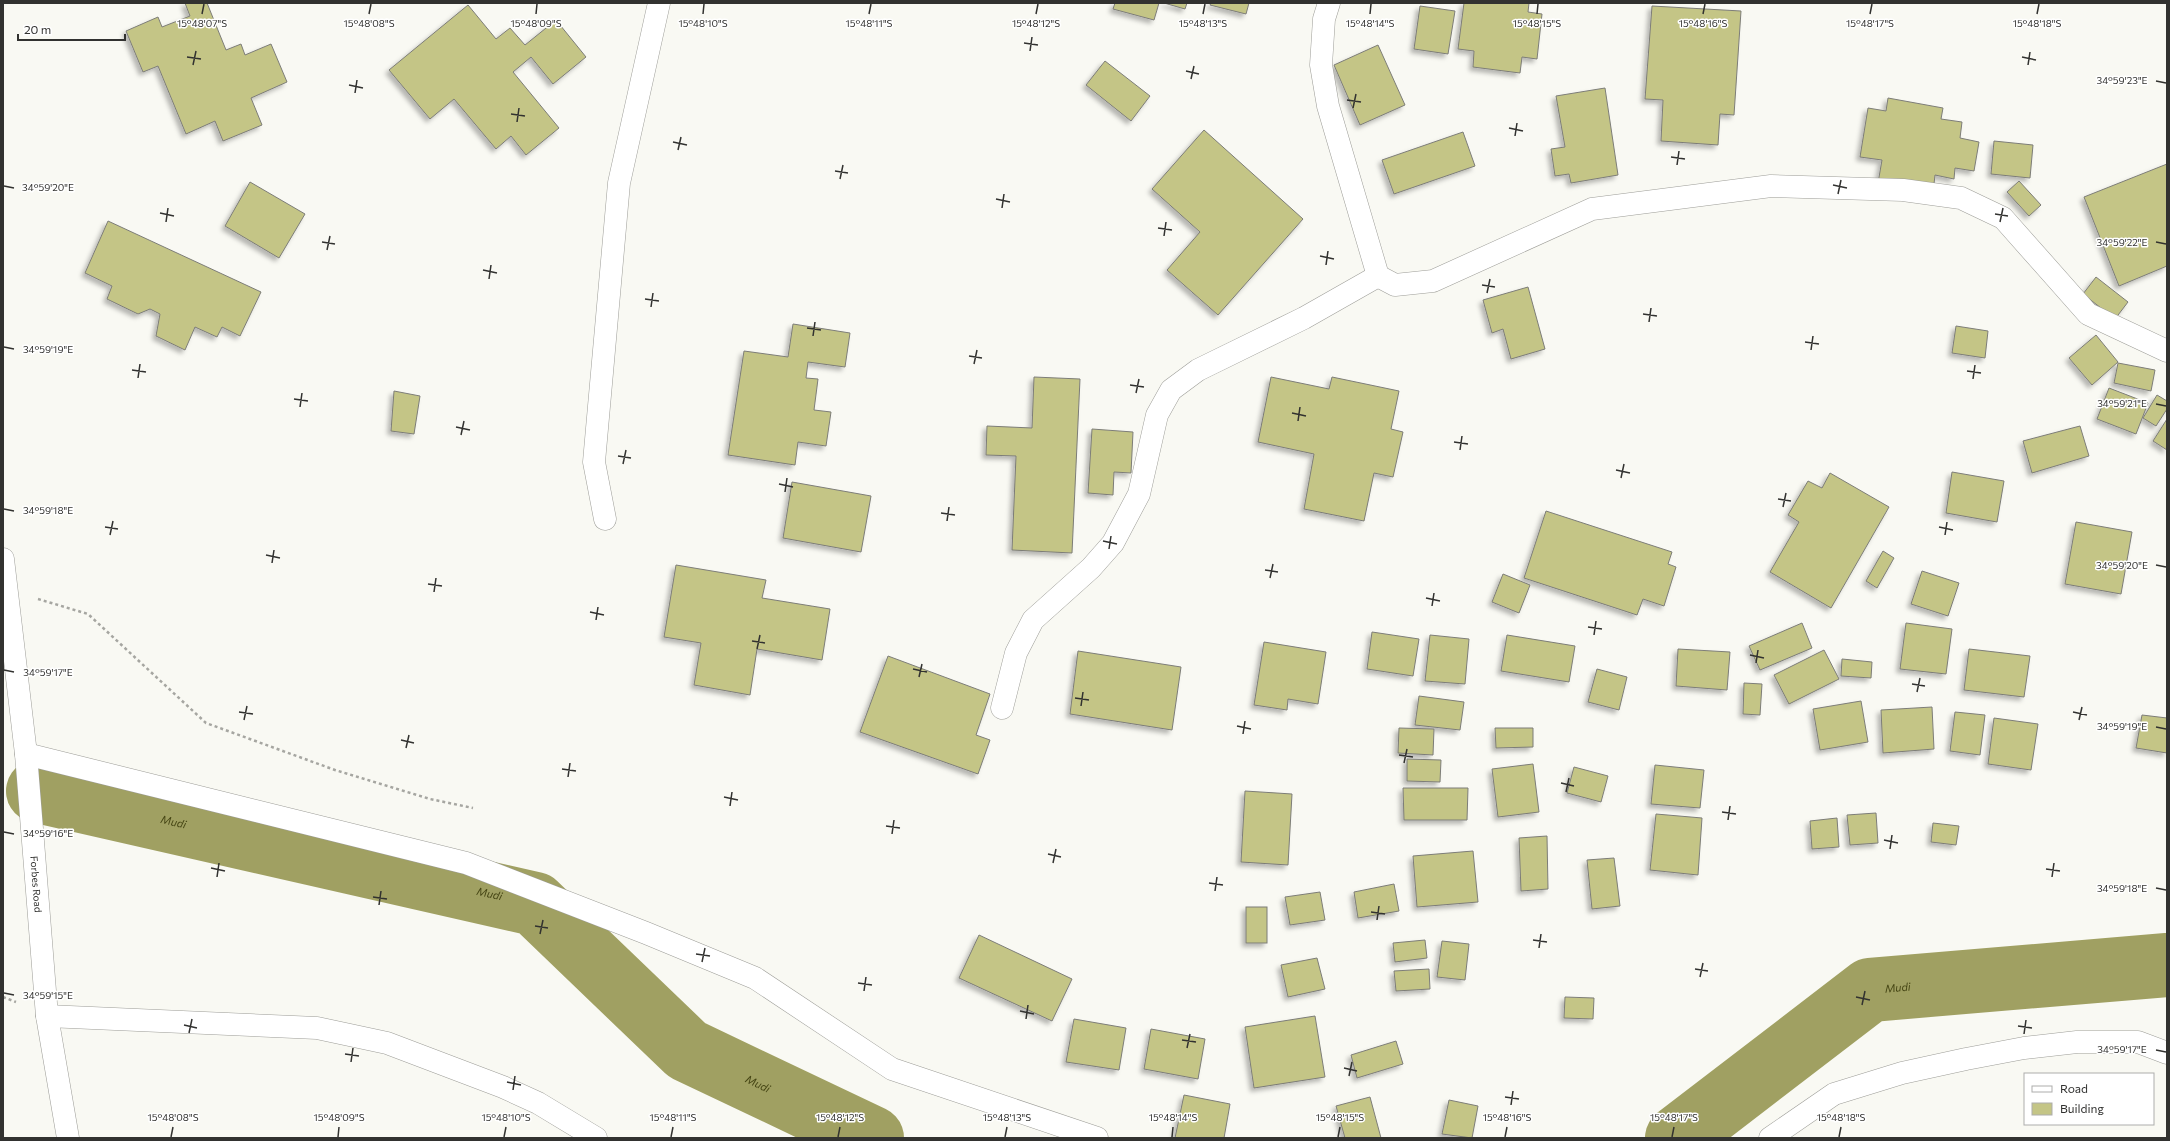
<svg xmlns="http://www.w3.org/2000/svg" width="2170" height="1141" font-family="Commissioner,sans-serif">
  <defs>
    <filter id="shadow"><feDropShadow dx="-3.5" dy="3.5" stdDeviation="2" flood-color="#0004"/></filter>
  </defs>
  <rect width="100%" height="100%" fill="#f9f9f3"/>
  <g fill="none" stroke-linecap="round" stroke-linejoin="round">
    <g stroke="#a0a062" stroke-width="64">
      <path id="s1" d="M38,791l497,113 152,146 185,88"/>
      <path id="s2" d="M1677,1138l193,-148 297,-25"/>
    </g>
  </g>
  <g fill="#c4c586" stroke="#7d7d78" filter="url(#shadow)">
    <polygon points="185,3 207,3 226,50 241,44 245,55 271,44 287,82 251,98 262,125 223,141 215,121 186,134 158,66 143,72 126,31 158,17 162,27 190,16"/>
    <polygon points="1115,3 1159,3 1154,20 1113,9"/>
    <polygon points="1164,3 1187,3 1185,9"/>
    <polygon points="1211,3 1249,3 1246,14 1210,5"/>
    <polygon points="1464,3 1529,3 1528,12 1542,14 1537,59 1522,57 1520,73 1473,67 1474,51 1458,49"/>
    <polygon points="468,5 496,39 510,28 525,45 556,20 586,57 553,84 531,57 513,72 559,128 526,155 511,136 496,149 454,99 430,119 389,70"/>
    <polygon points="1420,6 1455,11 1448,54 1414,49"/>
    <polygon points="1652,6 1741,11 1734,115 1720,114 1718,145 1661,141 1663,100 1645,99"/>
    <polygon points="1378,45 1405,105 1360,125 1334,65"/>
    <polygon points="1105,61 1150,96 1131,121 1086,85"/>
    <polygon points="1605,88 1618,175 1571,183 1569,174 1555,176 1551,149 1565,147 1556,96"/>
    <polygon points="1888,98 1943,108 1941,119 1962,122 1960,138 1979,142 1974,171 1955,168 1954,179 1935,175 1934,184 1878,183 1882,160 1860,157 1868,108 1886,111"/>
    <polygon points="1204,130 1303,219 1218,315 1167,270 1200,232 1152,189"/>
    <polygon points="1463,132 1475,166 1394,194 1382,160"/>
    <polygon points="1994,141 2033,145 2030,178 1991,174"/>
    <polygon points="2167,164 2167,266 2119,286 2084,197"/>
    <polygon points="2019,181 2041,205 2029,216 2007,192"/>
    <polygon points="250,182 305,214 279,258 225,226"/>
    <polygon points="108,221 261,292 240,336 222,327 217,337 195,327 185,350 156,336 160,314 150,309 138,314 107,299 112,286 85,273"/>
    <polygon points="2096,277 2128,302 2115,319 2083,294"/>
    <polygon points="1528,287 1545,349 1511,359 1503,329 1492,333 1483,300"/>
    <polygon points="793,324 850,333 845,367 808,362 806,378 818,379 814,410 831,412 826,446 798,442 795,465 728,455 744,351 788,357"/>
    <polygon points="1956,326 1988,331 1985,358 1952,353"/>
    <polygon points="2096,335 2118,362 2092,385 2069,358"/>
    <polygon points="2118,363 2155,370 2151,391 2114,383"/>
    <polygon points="1034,377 1080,379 1072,553 1012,550 1016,456 986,455 987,426 1032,428"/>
    <polygon points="1271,377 1329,389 1332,377 1399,391 1391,429 1403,432 1393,477 1374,473 1364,521 1304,509 1314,454 1258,442"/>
    <polygon points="2109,388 2148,403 2136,434 2097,419"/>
    <polygon points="394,391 420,396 414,434 391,431"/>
    <polygon points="2157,395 2167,401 2167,409 2156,426 2143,418"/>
    <polygon points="2167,419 2167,450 2153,441"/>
    <polygon points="2080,426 2089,456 2032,473 2023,441"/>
    <polygon points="1092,429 1133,432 1131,473 1114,472 1113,495 1088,493"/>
    <polygon points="1952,472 2004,481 1997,522 1946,513"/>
    <polygon points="1830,473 1889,507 1831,608 1770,572 1799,522 1788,515 1808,481 1822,488"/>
    <polygon points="792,482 871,496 861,552 783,538"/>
    <polygon points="1546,511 1672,552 1668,564 1676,567 1664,606 1643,599 1637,615 1524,578"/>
    <polygon points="2076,522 2132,532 2121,594 2065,584"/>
    <polygon points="1883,551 1894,558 1877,588 1866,581"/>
    <polygon points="676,565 766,580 762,598 830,609 822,660 757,649 750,695 694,685 701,643 664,637"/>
    <polygon points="1922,571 1959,583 1948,616 1911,604"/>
    <polygon points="1503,574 1530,585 1519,613 1492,602"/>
    <polygon points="1802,623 1812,648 1760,670 1749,646"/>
    <polygon points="1906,623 1952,629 1946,674 1900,669"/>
    <polygon points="1372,632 1419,639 1413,676 1367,669"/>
    <polygon points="1430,635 1469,639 1465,684 1425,681"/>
    <polygon points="1507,635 1575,646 1569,682 1501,671"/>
    <polygon points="1264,642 1326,652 1318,704 1288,699 1287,710 1254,705"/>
    <polygon points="1678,649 1730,652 1727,690 1676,686"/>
    <polygon points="1969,649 2030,656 2024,697 1964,690"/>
    <polygon points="1824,650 1839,679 1789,704 1774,675"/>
    <polygon points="1078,651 1181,667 1172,730 1070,714"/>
    <polygon points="888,656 990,694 976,735 990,740 978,774 860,732"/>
    <polygon points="1842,659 1872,662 1871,678 1841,676"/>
    <polygon points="1597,669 1627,677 1619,710 1588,702"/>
    <polygon points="1744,683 1762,684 1760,715 1743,714"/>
    <polygon points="1419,696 1464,702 1460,730 1415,725"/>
    <polygon points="1861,701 1868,742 1820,750 1813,709"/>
    <polygon points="1932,707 1934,749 1883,753 1881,710"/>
    <polygon points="1955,712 1985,715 1980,755 1950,751"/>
    <polygon points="2142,715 2167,718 2167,753 2136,748"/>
    <polygon points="1994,718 2038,724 2031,770 1988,764"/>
    <polygon points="1399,728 1434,729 1433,755 1398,753"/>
    <polygon points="1495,728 1533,728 1533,747 1496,748"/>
    <polygon points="1407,759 1441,760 1440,782 1407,781"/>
    <polygon points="1533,764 1539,812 1498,817 1492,769"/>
    <polygon points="1655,765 1704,770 1700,808 1651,804"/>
    <polygon points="1574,767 1608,776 1601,802 1567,793"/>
    <polygon points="1403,788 1468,788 1467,820 1404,820"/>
    <polygon points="1245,791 1292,794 1288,865 1241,862"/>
    <polygon points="1876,813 1878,843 1850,845 1847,815"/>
    <polygon points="1656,814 1702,818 1698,875 1650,870"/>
    <polygon points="1837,818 1839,847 1812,849 1810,821"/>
    <polygon points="1933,823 1959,826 1956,845 1931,842"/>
    <polygon points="1547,836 1548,889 1521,891 1519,838"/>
    <polygon points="1473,851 1478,902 1417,907 1413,856"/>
    <polygon points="1614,858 1620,906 1592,909 1587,860"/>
    <polygon points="1394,884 1399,911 1358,918 1354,892"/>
    <polygon points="1320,892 1325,920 1290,925 1285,897"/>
    <rect x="1246" y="907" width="21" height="36"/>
    <polygon points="979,935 1072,979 1052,1021 959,978"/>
    <polygon points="1425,940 1427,958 1395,962 1393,943"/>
    <polygon points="1442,941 1469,944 1465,980 1437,977"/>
    <polygon points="1317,958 1325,989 1288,997 1281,965"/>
    <polygon points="1429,969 1430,989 1396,991 1394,971"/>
    <polygon points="1565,997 1594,998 1593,1019 1564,1018"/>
    <polygon points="1315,1016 1325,1077 1254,1088 1245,1027"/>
    <polygon points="1074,1019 1126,1028 1119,1070 1066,1062"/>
    <polygon points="1151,1029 1205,1039 1198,1079 1144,1069"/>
    <polygon points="1396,1041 1403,1064 1357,1078 1351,1055"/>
    <polygon points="1184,1095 1230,1104 1224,1138 1175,1138"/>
    <polygon points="1370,1097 1381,1138 1345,1138 1336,1106"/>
    <polygon points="1449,1100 1478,1106 1472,1138 1442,1134"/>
  </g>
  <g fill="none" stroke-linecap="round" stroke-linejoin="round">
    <defs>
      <g id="minor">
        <polyline points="1329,3 1324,19 1321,65 1328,106 1378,276 1395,285 1433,281 1592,209 1771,186 1903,190 1961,198 2003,218 2088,314 2167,351"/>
        <polyline points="605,519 594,462 619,183 659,3"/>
        <path id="s3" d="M3,559l23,195 21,262 21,122"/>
        <polyline points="1002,708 1016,653 1033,620 1091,568 1113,543 1139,494 1157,415 1171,390 1198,370 1304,318 1378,276"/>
        <polyline points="26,754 466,863 646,933 755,978 892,1069 1097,1138"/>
        <polyline points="47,1016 317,1028 387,1043 503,1087 538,1103 596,1138"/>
        <polyline points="1770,1138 1834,1094 1902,1073 1966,1059 2024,1048 2077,1042 2138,1042 2167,1053"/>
      </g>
    </defs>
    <use href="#minor" stroke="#9d9d98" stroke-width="23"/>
    <g stroke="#a6a6a1" stroke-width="2.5" stroke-dasharray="3 3" stroke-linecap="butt">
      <polyline points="38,599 88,614 206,723 335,770 430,799 473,808"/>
      <polyline points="3,997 16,1002"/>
    </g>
    <use href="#minor" stroke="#fff" stroke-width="22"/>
  </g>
  <path fill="none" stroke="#323230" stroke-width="1.5" d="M202,14l2,-10M369,14l2,-10M536,14l1,-10M703,14l1,-10M869,14l2,-10M1036,14l2,-10M1203,14l2,-10M1370,14l1,-10M1537,14l1,-10M1703,14l2,-10M1870,14l2,-10M2037,14l2,-10M1024,43l14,2M1030,51l2,-14M187,57l14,2M2022,57l14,3M193,65l3,-14M2028,65l2,-13M1186,71l13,3M1191,79l3,-13M2156,81l10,2M349,85l14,3M355,93l2,-13M1347,100l14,2M1353,108l3,-14M511,114l14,2M517,122l2,-14M1509,128l14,3M1515,136l2,-13M673,142l14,3M678,150l3,-13M1671,157l14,2M1677,165l2,-14M835,171l13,2M840,179l3,-14M1833,185l14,3M4,186l10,2M1838,194l3,-14M996,199l14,3M1002,208l2,-14M160,213l14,3M1995,214l13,2M166,222l2,-14M2000,222l3,-14M1158,228l14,2M1164,236l2,-14M322,242l13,2M2156,242l10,2M327,250l3,-14M1320,256l14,3M1326,265l2,-14M483,270l14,3M489,279l2,-14M1482,285l13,2M1487,293l3,-14M645,299l14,2M651,307l2,-14M1643,314l14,2M1649,322l2,-14M807,328l14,2M813,336l2,-14M1805,342l14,2M4,347l10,2M1811,350l2,-14M969,356l13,2M974,364l3,-14M132,370l14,2M1967,371l14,2M138,378l2,-14M1973,379l2,-14M1130,385l14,2M1136,393l3,-14M294,399l14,2M2156,404l10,2M300,407l2,-14M1292,413l14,3M1298,421l2,-14M456,427l14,3M461,435l3,-14M1454,442l14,2M1460,450l2,-14M618,456l13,2M623,464l3,-14M1616,470l14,3M1621,478l3,-14M779,484l14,3M785,492l2,-14M1778,499l13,2M1783,507l3,-14M4,509l10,2M941,513l14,2M947,521l2,-14M105,527l13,2M1939,527l14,3M110,535l3,-14M1945,535l2,-13M1103,541l14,3M1109,549l2,-13M266,555l14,3M272,563l2,-13M2156,565l10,2M1265,570l13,2M1270,578l3,-14M428,584l14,2M434,592l2,-14M1426,598l14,3M1432,606l2,-13M590,612l14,3M596,620l2,-13M1588,627l14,2M1594,635l2,-14M752,641l13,2M757,649l3,-14M1750,655l14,3M1756,663l2,-13M913,669l14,3M4,670l10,2M919,677l3,-13M1912,684l13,2M1917,692l3,-14M1075,698l14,2M1081,706l2,-14M239,712l14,2M2073,712l14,3M244,720l3,-14M2079,720l3,-13M1237,726l14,3M2156,727l10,2M1243,734l2,-13M401,740l13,3M406,748l3,-13M1399,755l14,2M1404,763l3,-14M562,769l14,2M568,777l2,-14M1561,783l13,3M1566,792l3,-14M724,797l14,3M730,806l2,-14M1722,812l14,2M1728,820l2,-14M886,826l14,2M4,832l10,2M892,834l2,-14M1884,840l14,3M1890,849l2,-14M1048,854l13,3M1053,863l3,-14M211,868l14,3M2046,869l14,2M217,877l2,-14M2052,877l2,-14M1209,883l14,2M2156,888l10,2M1215,891l2,-14M373,897l14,2M379,905l2,-14M1371,912l14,2M1377,920l2,-14M535,926l13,2M540,934l3,-14M1533,940l14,2M1539,948l2,-14M696,954l14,2M702,962l3,-14M1695,969l13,2M1700,977l3,-14M858,983l14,2M864,991l2,-14M4,993l10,2M1856,997l14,3M1862,1005l3,-14M1020,1011l14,3M1026,1019l2,-14M184,1025l13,3M2018,1026l14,2M189,1033l3,-14M2024,1034l2,-14M1182,1040l14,2M1187,1048l3,-14M2156,1050l10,2M345,1054l14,2M351,1062l2,-14M1344,1068l13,3M1349,1076l3,-14M507,1082l14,3M513,1090l2,-14M1505,1097l14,2M1511,1105l2,-14M171,1137l2,-10M338,1137l1,-10M504,1137l2,-10M671,1137l2,-10M838,1137l2,-10M1005,1137l2,-10M1172,1137l1,-10M1338,1137l2,-10M1505,1137l2,-10M1672,1137l2,-10M1839,1137l2,-10"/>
  <g text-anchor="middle" stroke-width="3" stroke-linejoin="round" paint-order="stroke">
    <g font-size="10" fill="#323230" stroke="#fff">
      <text dy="4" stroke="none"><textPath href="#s3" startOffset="327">Forbes Road</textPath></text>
    </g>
    <g font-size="11" font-style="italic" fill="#454514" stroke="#fff">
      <text dy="4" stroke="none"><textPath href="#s1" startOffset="139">Mudi</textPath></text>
      <text dy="4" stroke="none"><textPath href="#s1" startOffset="463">Mudi</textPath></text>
      <text dy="4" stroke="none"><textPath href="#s2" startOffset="271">Mudi</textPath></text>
      <text dy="4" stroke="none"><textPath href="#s1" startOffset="799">Mudi</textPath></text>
    </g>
  </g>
  <g font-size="10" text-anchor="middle" fill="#323230" stroke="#fff" stroke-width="3" stroke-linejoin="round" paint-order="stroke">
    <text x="202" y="27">15°48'07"S</text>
    <text x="369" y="27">15°48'08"S</text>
    <text x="536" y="27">15°48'09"S</text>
    <text x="703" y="27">15°48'10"S</text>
    <text x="869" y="27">15°48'11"S</text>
    <text x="1036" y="27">15°48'12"S</text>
    <text x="1203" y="27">15°48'13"S</text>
    <text x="1370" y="27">15°48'14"S</text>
    <text x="1537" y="27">15°48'15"S</text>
    <text x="1703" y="27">15°48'16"S</text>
    <text x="1870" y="27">15°48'17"S</text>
    <text x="2037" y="27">15°48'18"S</text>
    <text x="2122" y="84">34°59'23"E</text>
    <text x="48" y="191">34°59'20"E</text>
    <text x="2122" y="246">34°59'22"E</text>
    <text x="48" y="353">34°59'19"E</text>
    <text x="2122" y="407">34°59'21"E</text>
    <text x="48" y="514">34°59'18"E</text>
    <text x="2122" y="569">34°59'20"E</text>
    <text x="48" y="676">34°59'17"E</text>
    <text x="2122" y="730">34°59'19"E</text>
    <text x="48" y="837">34°59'16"E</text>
    <text x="2122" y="892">34°59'18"E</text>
    <text x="48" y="999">34°59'15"E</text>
    <text x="2122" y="1053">34°59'17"E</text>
    <text x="173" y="1121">15°48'08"S</text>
    <text x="339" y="1121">15°48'09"S</text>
    <text x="506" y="1121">15°48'10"S</text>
    <text x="673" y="1121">15°48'11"S</text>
    <text x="840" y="1121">15°48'12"S</text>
    <text x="1007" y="1121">15°48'13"S</text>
    <text x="1173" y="1121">15°48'14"S</text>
    <text x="1340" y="1121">15°48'15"S</text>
    <text x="1507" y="1121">15°48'16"S</text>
    <text x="1674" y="1121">15°48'17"S</text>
    <text x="1841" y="1121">15°48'18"S</text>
  </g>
  <rect width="2170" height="1141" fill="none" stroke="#323230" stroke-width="8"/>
  <rect x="2024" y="1073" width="130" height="52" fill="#ffffff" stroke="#adadac"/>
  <rect x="2032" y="1086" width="20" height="6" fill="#ffffff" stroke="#adadac"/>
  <text x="2060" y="1093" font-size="12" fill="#323230">Road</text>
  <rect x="2032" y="1103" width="20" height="12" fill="#c4c586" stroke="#adadac"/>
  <text x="2060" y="1113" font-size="12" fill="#323230">Building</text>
  <path d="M18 34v6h107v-6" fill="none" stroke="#323230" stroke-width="2"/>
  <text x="24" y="34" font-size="12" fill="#323230" stroke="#ffffff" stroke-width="3" paint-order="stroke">20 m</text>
</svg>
